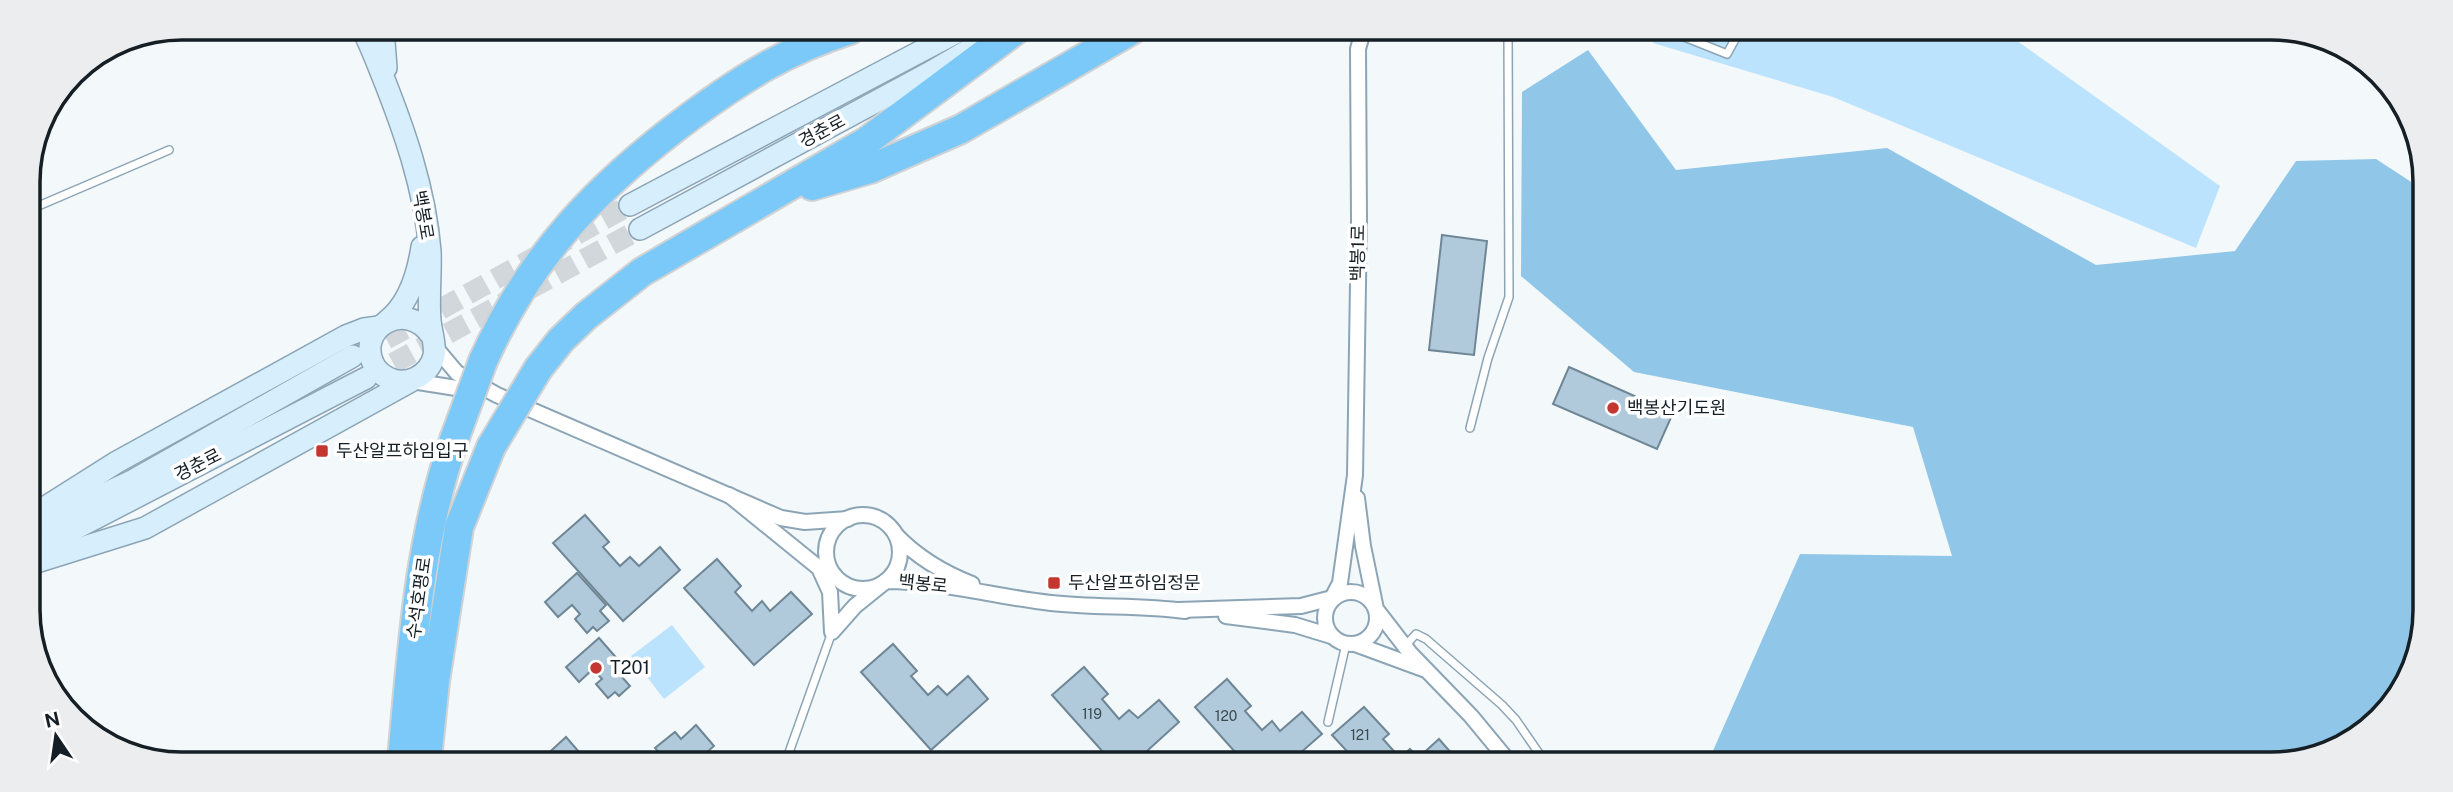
<svg xmlns="http://www.w3.org/2000/svg" width="2453" height="792" font-family="'Public Sans','Noto Sans KR',sans-serif">
  <rect width="100%" height="100%" fill="#f3f8fb"/>
  <g fill="#bce3fd">
    <polygon points="1657,32 2006,33 2220,186 2196,248 1833,97 1653,43"/>
    <polygon points="672,625 705,667 664,699 631,656"/>
  </g>
  <polygon fill="#90c6e8" points="1588,50 1676,170 1887,148 2096,265 2235,251 2296,161 2376,159 2422,189 2420,650 2365,732 2280,764 1708,762 1800,554 1952,556 1913,427 1634,372 1521,276 1522,92"/>
  <g fill="#b0cadb" stroke="#6e8695" stroke-width="2">
    <polygon points="1442,235 1487,241 1474,355 1429,350"/>
    <polygon points="1569,367 1673,413 1657,449 1553,404"/>
    <polygon points="585,515 609,542 603,547 620,566 630,557 639,566 660,547 680,570 623,621 553,543"/>
    <polygon points="717,559 741,586 735,592 752,611 762,601 770,611 791,592 812,614 754,665 684,588"/>
    <polygon points="577,573 606,605 600,611 609,621 597,631 593,627 587,633 575,619 580,614 572,605 558,617 545,602"/>
    <polygon points="599,638 627,670 621,676 630,686 619,696 615,692 608,698 596,684 602,679 593,669 579,682 566,667"/>
    <polygon points="893,644 917,671 911,676 928,695 938,686 947,695 968,676 988,699 931,750 861,672"/>
    <polygon points="1084,667 1108,694 1102,699 1119,719 1129,710 1138,718 1159,700 1179,722 1136,761 1111,761 1052,695"/>
    <polygon points="1227,679 1251,706 1245,711 1262,730 1272,721 1280,731 1302,712 1322,734 1291,761 1243,761 1195,707"/>
    <polygon points="1364,707 1389,734 1383,739 1400,758 1410,749 1418,758 1439,739 1459,762 1356,761 1332,735"/>
    <polygon points="696,725 714,746 698,760 655,760 661,755 655,748 675,732 681,739"/>
    <polygon points="566,737 586,760 541,760"/>
  </g>
  <g fill="none" stroke-linecap="round" stroke-linejoin="round">
    <g stroke="#d2d7db" stroke-width="21" stroke-dasharray="21 10" stroke-linecap="butt">
      <polyline points="359,354 630,205"/>
      <polyline points="366,378 640,229"/>
    </g>
    <defs>
      <g id="lane">
        <polyline points="1684,32 1682,36 1727,54 1739,32"/>
        <polyline points="29,210 169,150"/>
        <polyline points="1470,428 1488,358 1509,297 1508,31"/>
        <polyline points="1406,645 1416,634 1426,639 1502,705 1516,720 1545,762"/>
        <polyline points="1328,722 1346,644"/>
        <polyline points="787,758 832,632"/>
        <polyline points="772,760 779,757 792,760"/>
      </g>
      <g id="street">
        <polyline points="435,347 457,373 497,395 781,518 805,522 848,519"/>
        <polyline points="412,381 475,391"/>
        <path d="M729,495l90,73 11,24 2,40 23,-26 31,-25c56,0 110,16 165,22 44,5 90,2 134,8"/>
        <polyline points="1357,498 1363,546 1376,609 1410,653 1471,716 1509,762"/>
        <circle cx="863" cy="552" r="37"/>
        <path d="M896,535c21,22 48,38 76,49"/>
        <circle cx="1351" cy="618" r="26"/>
        <polyline points="1178,610 1301,606 1332,598 1340,583 1355,475 1359,220 1358,49 1363,31"/>
        <polyline points="1226,616 1295,625 1331,636"/>
        <polyline points="1355,644 1423,669"/>
      </g>
      <g id="secondary">
        <path d="M362,28c7,14 13,29 19,44 23,57 44,117 49,179 1,23 -2,46 0,69 1,12 6,25 4,36 -5,20 -28,31 -46,22 -6,-3 -12,-8 -15,-15 -16,-35 33,-65 59,-27"/>
        <polyline points="383,29 386,68"/>
        <polyline points="630,205 961,30"/>
        <polyline points="640,229 929,73 979,44"/>
        <path d="M387,321c22,-17 31,-48 35,-74"/>
        <polyline points="30,517 117,462 346,336 364,329 379,327"/>
        <polyline points="41,524 134,480 353,356"/>
        <polyline points="30,552 366,378"/>
        <polyline points="30,564 145,528 411,381"/>
      </g>
      <g id="highway">
        <polyline points="812,186 870,169 961,129 1132,30"/>
        <path d="M483,361c48,-107 115,-176 208,-245 53,-39 96,-66 159,-86"/>
        <polyline points="538,369 561,340 586,316 642,272 867,141 1016,30"/>
        <path d="M402,759c10,-108 16,-216 52,-319"/>
        <polyline points="427,759 435,681 459,527 491,447"/>
      </g>
    </defs>
    <use href="#lane" stroke="#8ca5b6" stroke-width="10"/>
    <use href="#street" stroke="#8ca5b6" stroke-width="18"/>
    <use href="#secondary" stroke="#8ca5b6" stroke-width="24"/>
    <use href="#highway" stroke="#d0d2d3" stroke-width="32"/>
    <use href="#lane" stroke="#fff" stroke-width="7"/>
    <use href="#street" stroke="#fff" stroke-width="14"/>
    <use href="#secondary" stroke="#d7effd" stroke-width="21"/>
    <use href="#highway" stroke="#7ac9f9" stroke-width="28"/>
    <defs>
      <g id="highway-bridge">
        <polyline points="454,440 483,361"/>
        <polyline points="491,447 538,369"/>
      </g>
    </defs>
    <use href="#highway-bridge" stroke="#d0d2d3" stroke-width="32" stroke-linecap="butt"/>
    <use href="#highway-bridge" stroke="#7ac9f9" stroke-width="28"/>
  </g>
  <g fill="#c43630" stroke="#fff" stroke-width="2.5">
    <circle cx="1613" cy="408" r="7"/>
    <rect x="315" y="444" width="14" height="14" rx="3.5"/>
    <rect x="1047" y="576" width="14" height="14" rx="3.5"/>
    <circle cx="596" cy="668" r="7"/>
  </g>
  <g text-anchor="middle" stroke-width="7" stroke-linejoin="round" paint-order="stroke">
    <g font-size="14" fill="#3c4a52">
      <text x="1092" y="719">119</text>
      <text x="1226" y="721">120</text>
      <text x="1360" y="740">121</text>
    </g>
    <g font-size="18" fill="#151f25" stroke="#fff">
      <text transform="translate(822 131) rotate(-28)" y="6">경춘로</text>
      <text transform="translate(423 215) rotate(80)" y="6">백봉로</text>
      <text transform="translate(1358 253) rotate(-89)" y="6">백봉1로</text>
      <text transform="translate(198 465) rotate(-27)" y="6">경춘로</text>
      <text transform="translate(923 584) rotate(6)" y="6">백봉로</text>
      <text transform="translate(419 598) rotate(-82)" y="6">수석호평로</text>
    </g>
    <g font-size="18" fill="#151f25" stroke="#fff" text-anchor="start">
      <text x="1627" y="414">백봉산기도원</text>
      <text x="336" y="457">두산알프하임입구</text>
      <text x="1068" y="589">두산알프하임정문</text>
      <text x="610" y="674">T201</text>
    </g>
  </g>
  <path d="M0 0H2453V792H0ZM182 40H2271A142 142 0 0 1 2413 182V610A142 142 0 0 1 2271 752H182A142 142 0 0 1 40 610V182A142 142 0 0 1 182 40Z" fill="#ecedee" fill-rule="evenodd"/>
  <path fill="none" stroke="#151f25" stroke-width="3.5" d="M182 40H2271A142 142 0 0 1 2413 182V610A142 142 0 0 1 2271 752H182A142 142 0 0 1 40 610V182A142 142 0 0 1 182 40Z"/>
  <g transform="translate(56 736) rotate(347)" stroke="#ffffff" stroke-width="5" paint-order="stroke">
  <path d="M0-5L12 26L0 18L-12 26Z" fill="#151f25"/>
  <text y="-10" font-size="19" font-weight="bold" text-anchor="middle" fill="#151f25">N</text>
  </g>
</svg>
